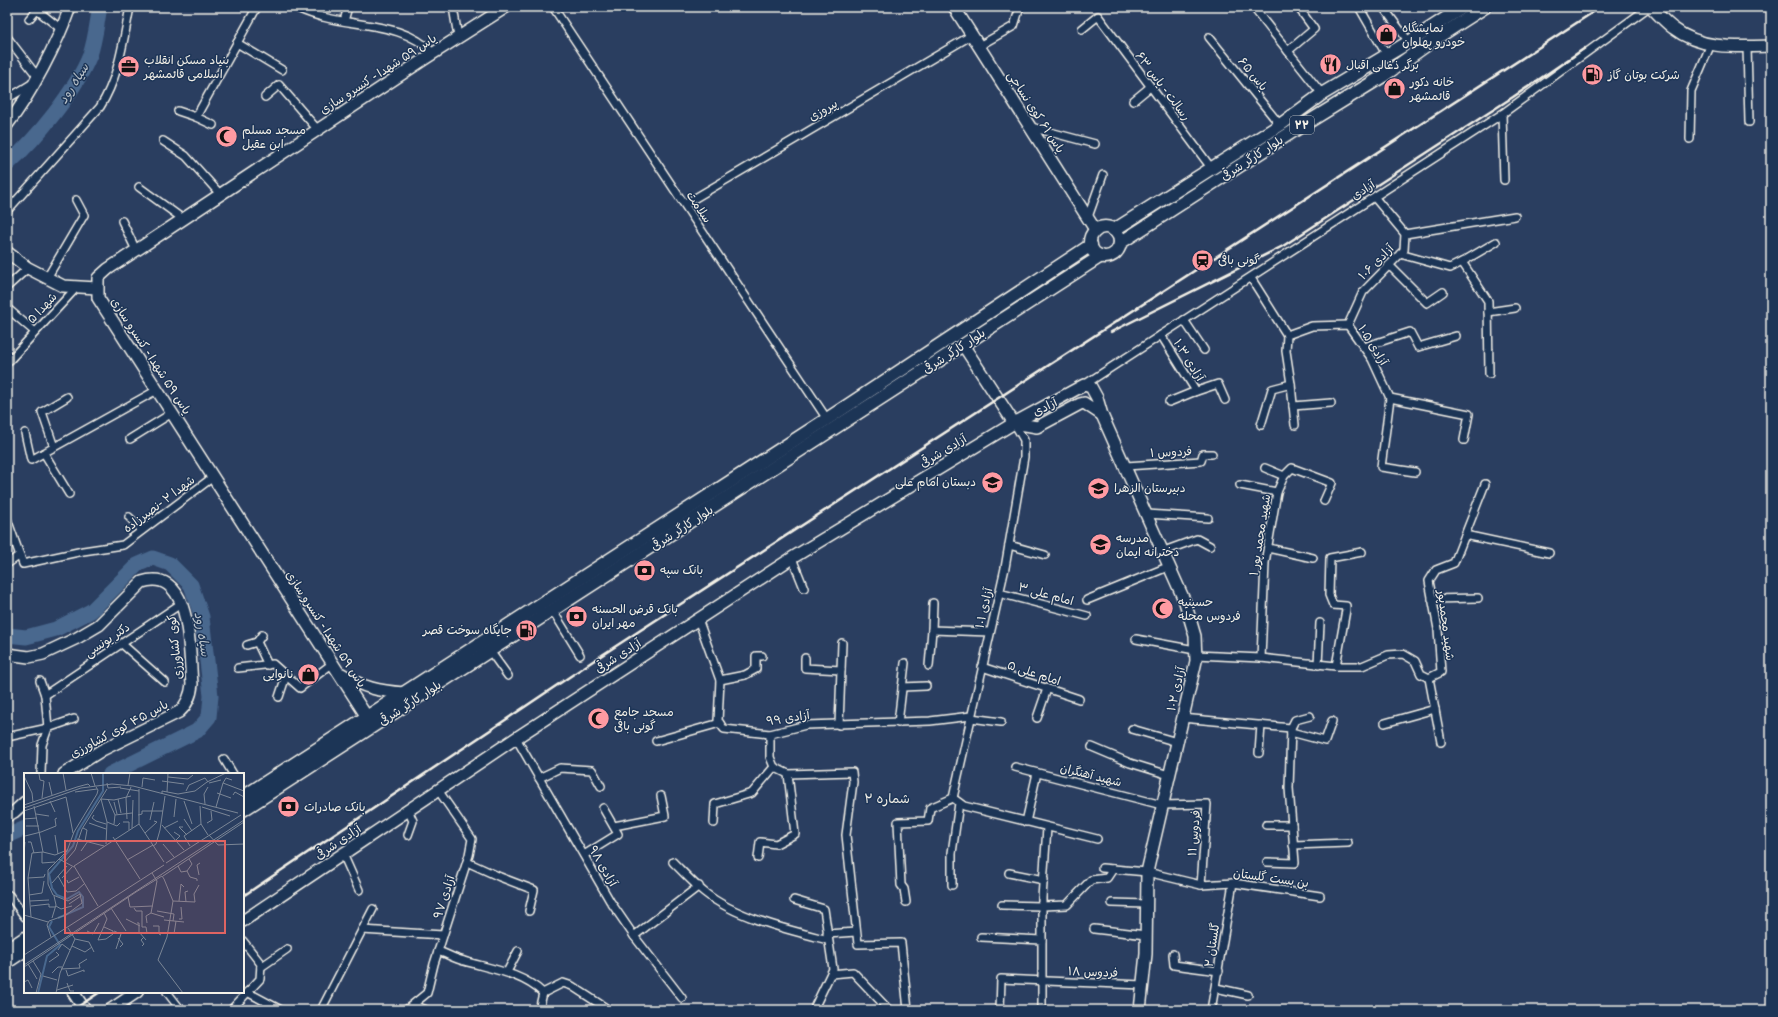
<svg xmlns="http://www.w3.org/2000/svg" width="1778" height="1017" font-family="'Balsamiq Sans','Playpen Sans Arabic',sans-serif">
  <rect width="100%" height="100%" fill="#2a3e60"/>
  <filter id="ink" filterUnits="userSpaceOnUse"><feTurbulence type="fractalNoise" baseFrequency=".025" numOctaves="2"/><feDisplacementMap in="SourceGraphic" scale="8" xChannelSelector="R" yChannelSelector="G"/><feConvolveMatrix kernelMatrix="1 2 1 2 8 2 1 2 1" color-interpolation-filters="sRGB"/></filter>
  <g filter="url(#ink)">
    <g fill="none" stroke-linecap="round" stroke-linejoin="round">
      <g stroke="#49688e" stroke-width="15">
        <path d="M7,165c30,-27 68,-73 83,-110 5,-14 7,-33 10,-48"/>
        <polyline points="7,635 26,637 56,629 91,611 137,565 153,558 170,564 191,585 202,617 211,696 209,717 197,731 110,774"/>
        <polyline points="7,836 25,828"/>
      </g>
      <defs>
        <g id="street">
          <path d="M293,7c10,3 20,8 30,10 37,10 82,6 110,36"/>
          <polyline points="453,7 458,37"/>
          <polyline points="553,7 827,419"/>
          <polyline points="1253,7 1322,94"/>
          <polyline points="1359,7 1386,54"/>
          <polyline points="1383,7 1409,42"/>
          <polyline points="29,19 37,10 61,29"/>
          <polyline points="344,21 348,7"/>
          <polyline points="1082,29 1098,16 1212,169"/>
          <polyline points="7,37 37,76"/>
          <polyline points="1209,37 1280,125"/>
          <polyline points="237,43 282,70"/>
          <polyline points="979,46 1014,26 1020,7"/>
          <polyline points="1747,47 1749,122"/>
          <polyline points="1288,51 1314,29 1298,7"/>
          <polyline points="265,97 279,85 318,130"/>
          <polyline points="7,99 33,83"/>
          <polyline points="1133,101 1150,87"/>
          <polyline points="178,111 196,117 257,7"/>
          <polyline points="1502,114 1504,180"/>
          <polyline points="196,117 213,125"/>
          <polyline points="1031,127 1095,144"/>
          <polyline points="1690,139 1691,91 1711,44"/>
          <polyline points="163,141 186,156 220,194"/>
          <polyline points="139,187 183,219"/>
          <polyline points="685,204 972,35"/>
          <path d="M7,211l93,-104c19,-30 23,-65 30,-100"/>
          <polyline points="1088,217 1103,175"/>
          <polyline points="122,221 136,250"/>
          <polyline points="1405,234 1515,216"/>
          <polyline points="1400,254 1450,268 1462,262"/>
          <polyline points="1389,265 1427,303 1443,292"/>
          <polyline points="47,278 84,215 76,200"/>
          <polyline points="1251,278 1287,335 1312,326 1348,325 1372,359 1390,398 1469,414 1464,440"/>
          <polyline points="7,287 28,268"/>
          <polyline points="7,308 35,332"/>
          <polyline points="1488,312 1515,308"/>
          <polyline points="1184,320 1204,350"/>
          <polyline points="1348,325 1363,292 1404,250 1405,234 1375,198"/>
          <polyline points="1161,335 1196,391 1169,402"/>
          <polyline points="1364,347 1410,332 1418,347 1456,336"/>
          <polyline points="7,363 77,287"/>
          <polyline points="1489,374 1488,301 1462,262 1496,242"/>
          <polyline points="1291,384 1295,425"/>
          <polyline points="1084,385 1502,114 1649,7"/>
          <polyline points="1194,392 1218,384 1225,400"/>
          <polyline points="1390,398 1381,467 1415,472"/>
          <polyline points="1293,406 1331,403"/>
          <polyline points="1261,425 1272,389 1291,384 1286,351 1287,335"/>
          <polyline points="25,433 31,460 157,390"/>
          <polyline points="130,439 172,413"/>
          <polyline points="54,447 42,412 67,397"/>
          <polyline points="44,453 69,494"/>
          <polyline points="1126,466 1201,461 1203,454 1212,454"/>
          <polyline points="1265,468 1284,476"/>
          <polyline points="1240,485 1277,492"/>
          <polyline points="1147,514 1208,518"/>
          <polyline points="129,517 142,530"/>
          <polyline points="7,519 23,564 83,551 123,545 213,477"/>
          <polyline points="1465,535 1549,553"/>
          <polyline points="1009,545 1045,555"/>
          <polyline points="1268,548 1313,558"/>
          <polyline points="1164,551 1197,539 1210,546"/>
          <polyline points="792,558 804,588"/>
          <polyline points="7,564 20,555"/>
          <polyline points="999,593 1087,616"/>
          <polyline points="1432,599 1478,598"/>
          <polyline points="1087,600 1170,566"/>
          <polyline points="933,603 932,630 990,632"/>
          <polyline points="553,611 580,655"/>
          <polyline points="698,619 720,680 718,721 724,729 770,734 806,725 930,721 971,716"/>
          <polyline points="1136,639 1195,650"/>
          <polyline points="257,642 262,635"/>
          <polyline points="122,644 165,682"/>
          <polyline points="247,645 257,642 268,665"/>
          <polyline points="490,651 508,676"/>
          <polyline points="1196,655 1261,658 1336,666 1362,666 1388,655 1403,654 1415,661 1421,674 1429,678 1441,672 1438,629 1429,581 1436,570 1454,563 1485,484"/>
          <polyline points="805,658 805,668 841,670"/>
          <polyline points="1261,658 1265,563 1277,492 1284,476 1292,468 1332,483 1324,501"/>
          <polyline points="1318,665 1320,623"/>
          <polyline points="929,666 932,630"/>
          <polyline points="1336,666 1346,610 1346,606 1333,605 1329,595 1330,558 1362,552"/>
          <polyline points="982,667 1079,699"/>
          <polyline points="238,668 273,664 300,688 333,663"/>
          <polyline points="1429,678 1441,742"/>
          <polyline points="720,680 745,675 756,669 756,656 762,656"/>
          <polyline points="40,681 45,695 48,728 42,745 41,774"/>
          <polyline points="902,687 926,686"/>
          <polyline points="45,695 182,603"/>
          <polyline points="279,697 286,676"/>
          <polyline points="971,718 1001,722"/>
          <polyline points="1037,718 1047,689"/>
          <polyline points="1182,718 1291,728"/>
          <polyline points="898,723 905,663"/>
          <polyline points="1385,723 1435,709"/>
          <polyline points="839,725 842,643"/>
          <polyline points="1132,729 1177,742"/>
          <polyline points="1291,732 1325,741 1332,721"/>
          <polyline points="770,734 770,757 774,767 788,774 852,772 853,782 846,835 858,944 901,943 908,1010"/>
          <polyline points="7,737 48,728 74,719"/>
          <polyline points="516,738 610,901 634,936 682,998"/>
          <polyline points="656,741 720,723"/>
          <polyline points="1092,747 1130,763 1169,775"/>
          <polyline points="1259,753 1261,725"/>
          <polyline points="224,759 233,774"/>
          <polyline points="1015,767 1162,805 1207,804 1201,885"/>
          <polyline points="539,778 560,768 592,770 601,786"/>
          <polyline points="953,798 1005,568 1024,457 1024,440 1014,423"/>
          <polyline points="953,798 964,806 1097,839"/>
          <polyline points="1026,822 1037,773"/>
          <polyline points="714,823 715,804 752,793 774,767"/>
          <polyline points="1266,825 1292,825"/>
          <polyline points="614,826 665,816 661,796"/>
          <polyline points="408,835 413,821 408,810"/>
          <polyline points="1293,845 1348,843"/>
          <polyline points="343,854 359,890"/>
          <polyline points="584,855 618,834 603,808"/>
          <polyline points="758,858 760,842 776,844 795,834 788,774"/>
          <polyline points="467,862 500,877 534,890 529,911"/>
          <path d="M673,862c10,10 20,21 31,30 32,26 85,38 124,48"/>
          <polyline points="1267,862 1295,863 1289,788 1291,728 1295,720 1310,716"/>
          <polyline points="1102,868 1147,872 1201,885 1233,883 1320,896"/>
          <polyline points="1009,873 1044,880"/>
          <polyline points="952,885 952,853 959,803"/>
          <polyline points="9,895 25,917"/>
          <polyline points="794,900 824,909 833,969 815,1006 820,1010"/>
          <polyline points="906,902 904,889 901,885 898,822 928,821 930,808 953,798"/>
          <polyline points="1112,903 1147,904"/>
          <polyline points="1002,905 1042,906 1067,905 1091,880 1107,878 1113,869"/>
          <polyline points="1094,929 1146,935"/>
          <polyline points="362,930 443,935"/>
          <polyline points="827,934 856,932"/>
          <polyline points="634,936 699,886"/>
          <polyline points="981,937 1042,940 1042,1010"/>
          <polyline points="1042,940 1042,898 1047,828"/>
          <path d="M438,951c9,3 17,8 26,10 27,8 58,12 79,32l-4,17"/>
          <polyline points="1173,954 1174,965 1219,971"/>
          <polyline points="261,967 287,949"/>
          <polyline points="507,972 518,951"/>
          <polyline points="831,974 853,972 889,1010"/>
          <polyline points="1216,988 1248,995"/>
          <polyline points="167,992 181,1010"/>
          <polyline points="247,992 281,1010"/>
          <polyline points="543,993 563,983 572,986 609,1010"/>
          <polyline points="413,1005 426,1010"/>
          <polyline points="231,1010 260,979 261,964 243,941"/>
          <polyline points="321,1010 373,909"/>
          <polyline points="406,1010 427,993 434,964 469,855 472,839 438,790"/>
          <polyline points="1000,1010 1001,979 1143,985"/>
          <polyline points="1211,1010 1233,883"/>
        </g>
        <g id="secondary">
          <polyline points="954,7 1096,231"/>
          <path d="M1651,7c7,7 14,15 22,21 28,22 65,19 98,18"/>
          <path d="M7,125c24,-31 50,-81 63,-118"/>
          <polyline points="7,252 28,268 63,286 97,288"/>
          <polyline points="963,345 1014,423"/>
          <polyline points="1014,423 1037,427 1080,404 1084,403 1102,415"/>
          <path d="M7,654l22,3 14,-3 34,-16 22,-13 43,-43c51,-16 47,72 50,102 -1,11 -4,20 -13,28l-77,38 -38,24"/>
          <path d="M342,674c21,14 37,17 62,19"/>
          <polyline points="367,717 98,298 98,278 108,269 426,58 506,7"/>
          <polyline points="7,816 14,812 25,802"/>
          <polyline points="243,921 516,738 792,558 1014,423 1084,385 1091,387 1097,398 1102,415 1185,602 1195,636 1196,661 1147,872 1146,954 1140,1010"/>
          <polyline points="73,992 85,1010"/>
          <polyline points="110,1010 137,992"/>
        </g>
        <g id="primary">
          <circle cx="1105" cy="242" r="15"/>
          <polyline points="1114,230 1280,125 1322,94 1409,42 1463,7"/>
          <polyline points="1120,243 1292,132 1383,76 1435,39 1485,7"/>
          <polyline points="243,797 827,419 1091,245"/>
          <polyline points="243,810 1101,256"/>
          <polyline points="7,950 25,938"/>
          <polyline points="7,962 25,950"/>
        </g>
      </defs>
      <use href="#street" stroke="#f4f1e8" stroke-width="10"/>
      <use href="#secondary" stroke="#f4f1e8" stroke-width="14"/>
      <use href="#primary" stroke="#f4f1e8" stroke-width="15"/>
      <use href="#street" stroke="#1d3557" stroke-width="7"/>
      <use href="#secondary" stroke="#1d3557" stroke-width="11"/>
      <use href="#primary" stroke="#1d3557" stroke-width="12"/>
      <g stroke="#f4f1e8" stroke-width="2.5">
        <polyline points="1111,332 1283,246 1513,97 1585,48"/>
        <polyline points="243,896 596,659 1601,7"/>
        <polyline points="73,1010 100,992"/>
      </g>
    </g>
  </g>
  <defs>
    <symbol id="shop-disc" viewBox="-11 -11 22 22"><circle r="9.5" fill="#ff9aa2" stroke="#1d3557"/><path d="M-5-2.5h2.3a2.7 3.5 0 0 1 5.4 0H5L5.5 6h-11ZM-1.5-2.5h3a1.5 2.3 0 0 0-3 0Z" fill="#111"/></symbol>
    <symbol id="restaurant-disc" viewBox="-11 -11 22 22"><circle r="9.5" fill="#ff9aa2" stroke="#1d3557"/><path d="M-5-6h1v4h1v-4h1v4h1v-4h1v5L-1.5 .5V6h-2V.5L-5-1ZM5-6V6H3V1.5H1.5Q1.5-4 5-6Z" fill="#111"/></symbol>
    <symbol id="office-disc" viewBox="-11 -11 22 22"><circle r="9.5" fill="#ff9aa2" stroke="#1d3557"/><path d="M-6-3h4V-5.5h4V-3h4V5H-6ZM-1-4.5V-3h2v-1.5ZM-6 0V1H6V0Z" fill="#111"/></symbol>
    <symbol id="fuel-disc" viewBox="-11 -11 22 22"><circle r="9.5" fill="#ff9aa2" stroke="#1d3557"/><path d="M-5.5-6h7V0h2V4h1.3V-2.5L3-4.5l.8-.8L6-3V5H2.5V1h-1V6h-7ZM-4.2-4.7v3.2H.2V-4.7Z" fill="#111"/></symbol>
    <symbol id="mosque-disc" viewBox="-11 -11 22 22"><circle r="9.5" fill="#ff9aa2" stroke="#1d3557"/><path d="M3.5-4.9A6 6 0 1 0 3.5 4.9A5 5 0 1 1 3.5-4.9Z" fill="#111"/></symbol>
    <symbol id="station-disc" viewBox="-11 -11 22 22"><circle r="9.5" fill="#ff9aa2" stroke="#1d3557"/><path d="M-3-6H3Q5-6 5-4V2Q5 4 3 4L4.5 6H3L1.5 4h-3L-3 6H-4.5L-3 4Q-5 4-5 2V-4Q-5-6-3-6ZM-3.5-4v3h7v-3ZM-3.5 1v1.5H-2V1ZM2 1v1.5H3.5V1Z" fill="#111"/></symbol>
    <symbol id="school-disc" viewBox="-11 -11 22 22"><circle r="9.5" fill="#ff9aa2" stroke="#1d3557"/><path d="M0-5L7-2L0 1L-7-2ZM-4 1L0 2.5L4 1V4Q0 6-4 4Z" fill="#111"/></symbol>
    <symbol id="bank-disc" viewBox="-11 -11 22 22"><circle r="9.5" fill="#ff9aa2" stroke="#1d3557"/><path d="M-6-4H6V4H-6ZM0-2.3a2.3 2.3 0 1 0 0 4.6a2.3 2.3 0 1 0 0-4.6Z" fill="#111"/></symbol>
  </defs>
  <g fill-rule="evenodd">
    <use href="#shop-disc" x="1374" y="22" width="25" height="25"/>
    <use href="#restaurant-disc" x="1318" y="52" width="25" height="25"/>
    <use href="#office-disc" x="116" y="54" width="25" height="25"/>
    <use href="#fuel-disc" x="1580" y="62" width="25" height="25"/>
    <use href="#shop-disc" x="1382" y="76" width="25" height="25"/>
    <use href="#mosque-disc" x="214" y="124" width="25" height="25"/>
    <use href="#station-disc" x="1190" y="248" width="25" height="25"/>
    <use href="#school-disc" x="980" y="470" width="25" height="25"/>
    <use href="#school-disc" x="1086" y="476" width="25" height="25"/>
    <use href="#school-disc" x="1088" y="532" width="25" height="25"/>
    <use href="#bank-disc" x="632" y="558" width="25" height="25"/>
    <use href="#mosque-disc" x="1150" y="596" width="25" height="25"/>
    <use href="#bank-disc" x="564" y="604" width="25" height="25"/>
    <use href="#fuel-disc" x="514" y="618" width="25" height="25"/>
    <use href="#shop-disc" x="296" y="662" width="25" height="25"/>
    <use href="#mosque-disc" x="586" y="706" width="25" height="25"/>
    <use href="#bank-disc" x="276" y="794" width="25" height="25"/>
  </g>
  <g text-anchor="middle" stroke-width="3" stroke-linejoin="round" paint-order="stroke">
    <rect fill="#1d3557" stroke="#b4b9bc" stroke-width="1" x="1290" y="116" width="24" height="18" rx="3"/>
    <g font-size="11" font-weight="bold" fill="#f4f1e8">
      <text x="1302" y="129">۲۲</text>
    </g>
    <g font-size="12" fill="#f4f1e8" stroke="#1d3557" text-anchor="start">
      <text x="1402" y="32">نمایشگاه<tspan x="1402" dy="14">خودرو پهلوان</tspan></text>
      <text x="144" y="64">بنیاد مسکن انقلاب<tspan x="144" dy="14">اسلامی قائمشهر</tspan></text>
      <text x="1346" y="69">برگر ذغالی اقبال</text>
      <text x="1608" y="79">شرکت بوتان گاز</text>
      <text x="1410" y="86">خانه دکور<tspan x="1410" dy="14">قائمشهر</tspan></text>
      <text x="242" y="134">مسجد مسلم<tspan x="242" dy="14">ابن عقیل</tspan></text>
      <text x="1218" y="264">گونی بافی</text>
      <text x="976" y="486" text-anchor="end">دبستان امام علی</text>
      <text x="1114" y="492">دبیرستان الزهرا</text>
      <text x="1116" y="542">مدرسه<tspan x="1116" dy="14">دخترانه ایمان</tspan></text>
      <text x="660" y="574">بانک سپه</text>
      <text x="1178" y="606">حسینیه<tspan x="1178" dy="14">فردوس محله</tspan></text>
      <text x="592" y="613">بانک قرض الحسنه<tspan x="592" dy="14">مهر ایران</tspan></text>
      <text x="512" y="634" text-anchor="end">جایگاه سوخت قصر</text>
      <text x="294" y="678" text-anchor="end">نانوایی</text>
      <text x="614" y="716">مسجد جامع<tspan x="614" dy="14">گونی بافی</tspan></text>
      <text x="304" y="811">بانک صادرات</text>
    </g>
    <g font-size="12" fill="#f4f1e8" stroke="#1d3557">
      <text transform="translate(378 74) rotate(-33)" y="4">یاس ۵۹ شهدا - کنسرو سازی</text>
      <text transform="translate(1253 74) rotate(51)" y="4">یاس ۶۵</text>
      <text transform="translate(1163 86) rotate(53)" y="4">رسالت - یاس ۶۳</text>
      <text transform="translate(823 110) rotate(-30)" y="4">پیروزی</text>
      <text transform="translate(1036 112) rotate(57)" y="4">یاس ۶۱ کوی نساجی</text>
      <text transform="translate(1252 158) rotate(-33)" y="4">بلوار کارگر شرقی</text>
      <text transform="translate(1363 190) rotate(-33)" y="4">آزادی</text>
      <text transform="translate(699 207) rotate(56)" y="4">سلامت</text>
      <text transform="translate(1376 262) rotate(-45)" y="4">آزادی ۱۰۶</text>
      <text transform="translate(42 308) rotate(-47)" y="4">شهدا ۵</text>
      <text transform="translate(1373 345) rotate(58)" y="4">آزادی ۱۰۵</text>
      <text transform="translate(954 351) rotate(-33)" y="4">بلوار کارگر شرقی</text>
      <text transform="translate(151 356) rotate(57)" y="4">یاس ۵۹ شهدا - کنسرو سازی</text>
      <text transform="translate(1189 360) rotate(58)" y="4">آزادی ۱۰۳</text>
      <text transform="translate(1045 407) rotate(-26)" y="4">آزادی</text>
      <text transform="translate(943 451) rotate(-31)" y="4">آزادی شرقی</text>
      <text transform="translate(1171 452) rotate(-3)" y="4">فردوس ۱</text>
      <text transform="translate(159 504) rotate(-37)" y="4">شهدا ۲ -نصیرزاده</text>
      <text transform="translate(682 528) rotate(-33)" y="4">بلوار کارگر شرقی</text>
      <text transform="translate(1260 535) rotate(-81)" y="4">شهید محمد پور ۱</text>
      <text transform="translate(1046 594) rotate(15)" y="4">امام علی ۳</text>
      <text transform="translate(984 608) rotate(-77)" y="4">آزادی ۱۰۱</text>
      <text transform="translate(1446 625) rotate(83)" y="4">شهید محمدپور</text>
      <text transform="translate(326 629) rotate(57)" y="4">یاس ۵۹ شهدا - کنسرو سازی</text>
      <text transform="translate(107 640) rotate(-34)" y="4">دکتر یونسی</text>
      <text transform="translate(175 647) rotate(-96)" y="4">کوی کشاورزی</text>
      <text transform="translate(618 656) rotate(-33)" y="4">آزادی شرقی</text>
      <text transform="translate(1034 673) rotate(18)" y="4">امام علی ۵</text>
      <text transform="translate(1176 689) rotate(-77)" y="4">آزادی ۱۰۲</text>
      <text transform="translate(410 703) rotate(-33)" y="4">بلوار کارگر شرقی</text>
      <text transform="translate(788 718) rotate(-9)" y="4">آزادی ٩٩</text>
      <text transform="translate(119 729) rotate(-28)" y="4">یاس ۴۵ کوی کشاورزی</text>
      <text transform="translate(1091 775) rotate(14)" y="4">شهید آهنگران</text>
      <text transform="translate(1194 833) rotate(-85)" y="4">فردوس ۱۱</text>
      <text transform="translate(338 842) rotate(-34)" y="4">آزادی شرقی</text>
      <text transform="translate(603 866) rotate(60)" y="4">آزادی ۹۸</text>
      <text transform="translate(1271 878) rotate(8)" y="4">بن بست گلستان</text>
      <text transform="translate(444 897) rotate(-72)" y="4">آزادی ۹۷</text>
      <text transform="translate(1212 945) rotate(-81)" y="4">گلستان ۲</text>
      <text transform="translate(1093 972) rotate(2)" y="4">فردوس ۱۸</text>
    </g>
    <g font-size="13" font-style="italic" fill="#b8c1c8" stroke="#1d3557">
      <text transform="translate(73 83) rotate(-58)" y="5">سیاه رود</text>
      <text transform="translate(203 634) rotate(81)" y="5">سیاه رود</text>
    </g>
    <g font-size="13" fill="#f4f1e8" stroke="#1d3557">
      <text x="887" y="803">شماره ۲</text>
    </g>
  </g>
  <g transform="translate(24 773)">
    <rect width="220" height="220" fill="#2a3e60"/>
    <path fill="none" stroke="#49688e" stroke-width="2" d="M34,145l25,-11v-10l-4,-5 -12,7 -10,-4 -5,-7 -3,-14 24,-28 5,-15 25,-40v-18M14,220l9,-37 13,-11 -11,-18 3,-6"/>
    <path fill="none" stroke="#7b8696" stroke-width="1" d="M39,0l3,17M67,0l4,13M15,1l1,6 4,1 -2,17M0,3l8,17 1,9M144,4l20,2 5,-4M138,8l22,3M25,9l3,13M83,10l1,5 13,-1M185,10l12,-3M199,10l21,8M104,12l2,-12M118,14l1,-9 12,2M96,15l19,3M162,18l3,-6 16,-7 3,4M51,19l22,-3M143,19l1,-19M193,20l14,5M138,21v-3l16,3 17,-3 12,-9 19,-9M209,22l2,-3 9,5M42,24l7,36M84,26l7,16 -1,9M94,26l3,14M26,28l5,11M160,28l8,23M90,29l3,12M181,31l-1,-10 4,-7M0,32l53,-18 11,-3 2,2M176,33l1,18 7,11M178,34l28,9M192,34l7,-24 3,-5 6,2M0,35l57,-20 31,-4 21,2 105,27M0,38l42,-14M12,41l13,2M70,42l-2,3 4,3 10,3M91,42l17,-2M114,42l4,-1v-3h21M150,44l2,-18M0,46l13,-1M103,46l-1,-21 5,-11M160,46l8,12M126,47l4,-18M83,49l10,4 3,-3M99,49h6v8M65,50l17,6M183,50l5,-3 -1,-9M115,51l25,38M115,51v-35M138,52l22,25M2,53h13M159,54h-4l8,8M59,55l4,2 -2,11M108,55l1,-28M140,55l14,-7M17,59l15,-6 -1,-7 2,-1M150,59l6,4 -4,4M121,60l12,-11 -3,-1M31,62l3,19M185,62l9,10 26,-1M1,63l16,-4M89,64l27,42M53,66l27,7M4,69h3l3,11M82,71l1,-22 -6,-23 13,1 17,-4M139,71l11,13M129,73l3,-2 4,-14 5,-34M166,73l-6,-10 17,-12M57,78l7,-10M18,79v11l13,-1M19,79l12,3 12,-5M0,81l1,-12M35,86l15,8M103,87l26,-15M40,90l11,-13 7,-21 25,-40M142,90l75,-48M154,93l3,6 6,-1 3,6 7,2v2M163,98l5,-7 -3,-5M175,102l-2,-10 3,-2M34,103l9,16 9,-1 8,-7M139,103l81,-54M4,105l16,-1 1,-3M38,105l10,-11M140,106l9,22 -6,36 -9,23 25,33M43,107l1,3 11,-6M28,110l15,-17M5,122l13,-2 2,-12M104,124l2,10 23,-1M6,128l19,-1M149,128l22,1 -1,-8 5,-9M155,128l2,-17 3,3M162,129l-1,-10 3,-1M45,131l12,-8M7,133l18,-2v3h6M32,133l5,3 11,-3M74,133l-24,-40 65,-42M87,135l15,23M110,135l2,3h6v16h4l1,6M133,138l17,3 -1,7M127,140l6,-32 -5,-8M127,140l13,4M0,142l24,7M7,144l-3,-39 4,-25 11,-1 -9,-46M28,145l4,-13 -2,-9M102,146l14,7M155,146h3l-1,-12M140,147l20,2M0,148v-15M113,150h2v9l7,8M123,150l-1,-7 5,-3M129,153h6v8l2,1M80,154l9,4v3l-7,5 -8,1 9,-21 -3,-6M63,158l6,3 6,-11M90,158l7,3 -5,15M150,161l2,-13M27,164l-4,-12 2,-4 17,-6 16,-12 -2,-9 -12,7 -15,-6 -5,-11v-14l19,-19 7,-19 23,-38 1,-4 -2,-3M94,165l5,6 -3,3M51,166l14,3 5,10M48,173l13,6 7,-5M118,173l2,-2 -3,-4 3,-3M34,177l4,-6 8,6M0,182l140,-90M9,188l8,13M25,189l10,-7 -3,-3M4,191l9,15M0,192l220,-145M0,194l112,-75 26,-16 2,3M37,196l19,-1 -1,-4 8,-5M42,197l2,6 16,-6v2M28,200l6,-6h4M19,203l14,4M0,209l4,-2 4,8M43,210l3,8h4M33,217l16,-5M12,220l5,-19M32,220l4,-20 15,-34 -7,-11"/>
    <path fill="#df6462" fill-opacity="0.15" stroke="#df6462" stroke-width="2" d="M41,68h160v92h-160z"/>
    <rect width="220" height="220" fill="none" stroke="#f4f1e8" stroke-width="2"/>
  </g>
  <rect width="1778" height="1017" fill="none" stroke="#1d3557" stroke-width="24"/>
  <rect x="12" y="12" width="1754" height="993" fill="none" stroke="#f4f1e8" stroke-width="1.5" filter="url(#ink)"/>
</svg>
